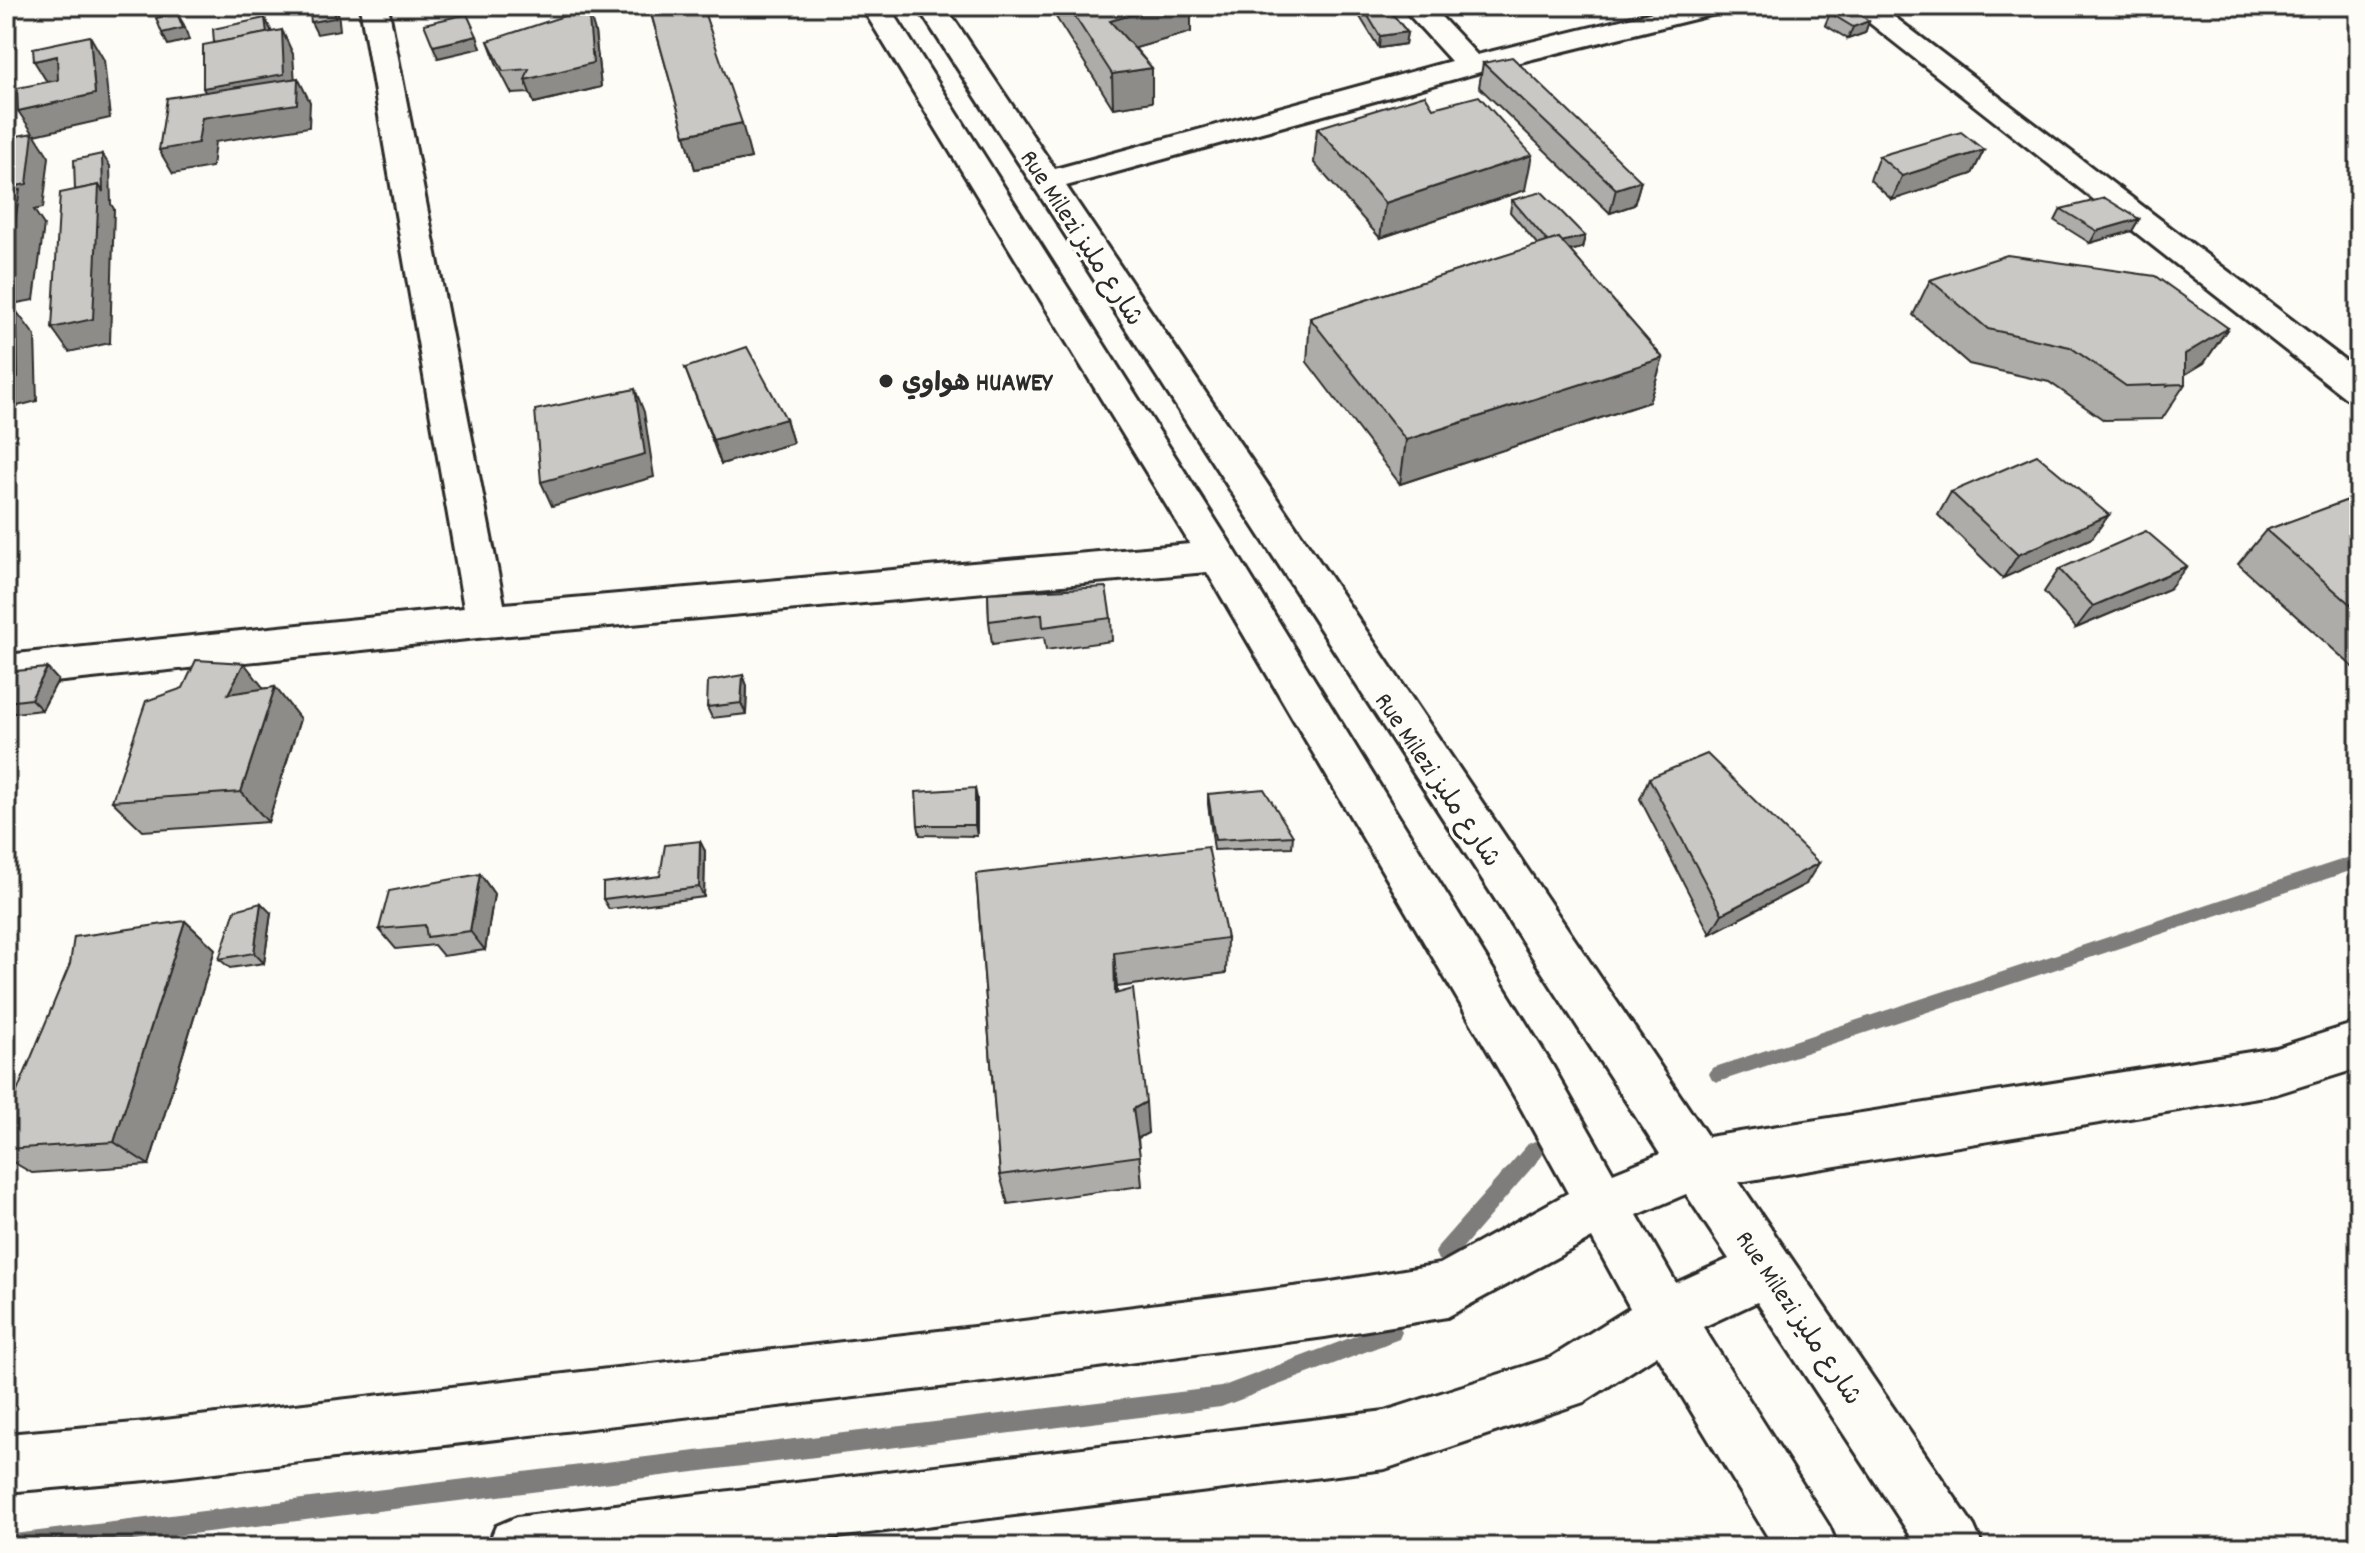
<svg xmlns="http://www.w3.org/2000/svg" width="2365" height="1553" font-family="Dekko,'Playpen Sans Arabic',sans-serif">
  <rect width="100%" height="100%" fill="#fdfcf7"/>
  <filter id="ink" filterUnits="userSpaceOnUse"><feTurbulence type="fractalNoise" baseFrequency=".0125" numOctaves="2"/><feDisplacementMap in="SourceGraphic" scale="16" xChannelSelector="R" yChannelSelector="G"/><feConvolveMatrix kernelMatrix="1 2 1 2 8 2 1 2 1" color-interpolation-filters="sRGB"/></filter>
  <g filter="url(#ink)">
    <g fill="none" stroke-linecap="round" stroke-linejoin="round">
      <g fill="#7e7d7b" fill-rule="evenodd">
        <polygon points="2359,854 2359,868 1718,1082 1712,1080 1709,1074 1712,1068 1718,1066"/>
        <polygon points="1535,1141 1542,1144 1544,1150 1542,1156 1452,1260 1445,1263 1438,1260 1435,1253 1438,1246 1528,1144"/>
        <polygon points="1392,1322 1399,1325 1402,1332 1399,1339 1221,1407 86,1547 6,1547 6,1535 1221,1387"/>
      </g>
      <defs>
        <g id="minor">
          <path d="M360,6h28l116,598 686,-60 -329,-538h28l343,540 320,519 61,108 47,-19 -743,-1148h28l110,163 396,-108 -50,-55h30l46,49 201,-49h49l-4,6 -243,60 -414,114 642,951 568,-89 83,-26v46l-83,26 -537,88 235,344 9,21h-65l-161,-245 -54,25 126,199 9,21h-64l-117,-192 -73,47 -199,67 -629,78h-269l9,-21 21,-9 868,-106 165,-53 80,-50 -38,-70 -145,79 -122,20 -334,44 -844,99 -141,12v-58l141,-12 844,-97 334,-42 115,-19 128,-71 -52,-94 -309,-527 -720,65 -481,50v-32l458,-47zM1686,1194l43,65 -53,24 -39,-68z"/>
          <polygon points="1848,6 1880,6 2359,371 2359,401 2346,398"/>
        </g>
      </defs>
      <use href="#minor" stroke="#2b2b2b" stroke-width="6"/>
      <use href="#minor" fill="#fdfcf7" fill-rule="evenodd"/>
    </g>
    <g fill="#adaca9" stroke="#2b2b2b" stroke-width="2">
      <polygon points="641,6 702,6 751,158 695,169 651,14 649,14"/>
      <polygon points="1053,6 1191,6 1191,32 1135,48 1152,68 1152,102 1113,108 1054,14"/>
      <polygon points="1358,6 1386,6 1407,32 1405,44 1379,48 1357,12"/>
      <polygon points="1830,13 1869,21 1865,33 1848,39 1825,25"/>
      <polygon points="595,32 601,87 534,103 530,93 512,94 497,65 488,41"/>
      <polygon points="1483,63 1641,181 1634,205 1610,213 1479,87"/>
      <polygon points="1433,108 1525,190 1380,238 1314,163 1317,128"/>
      <polygon points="1984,150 1972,174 1892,200 1870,180 1879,156"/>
      <polygon points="1512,200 1585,236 1582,248 1570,251 1663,358 1649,402 1400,484 1307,362 1310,318 1538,245 1510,212"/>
      <polygon points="2061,209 2139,219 2132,231 2090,243 2055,221"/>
      <polygon points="1930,280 2228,328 2204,363 2185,374 2185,384 2162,419 2104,420 2049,382 1969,364 1913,315"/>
      <polygon points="685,368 786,419 793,443 721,464"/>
      <polygon points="1951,492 2092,538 2003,578 1938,515"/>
      <polygon points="2359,496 2359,664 2353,667 2238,564 2266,530"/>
      <polygon points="2059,569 2169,589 2076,628 2044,592"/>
      <polygon points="988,593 1111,618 1112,641 1046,650 1044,637 992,644 989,621"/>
      <polygon points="6,672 58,680 42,710 6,714"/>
      <polygon points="743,675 747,686 746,714 712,718 707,707"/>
      <polygon points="275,687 300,719 268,822 143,831 112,801 264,689"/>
      <polygon points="1649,778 1806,884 1710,934 1640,799"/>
      <polygon points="1208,794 1293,836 1292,847 1214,850 1208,804"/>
      <polygon points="977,798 977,836 920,835 918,825"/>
      <polygon points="705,851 704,897 609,909 603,899 660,876"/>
      <polygon points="480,874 494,894 485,950 443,956 434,945 396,949 379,929"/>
      <polygon points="976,874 1227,938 1226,973 1117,987 1117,993 1148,1133 1138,1138 1142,1186 1008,1204 1000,1175"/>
      <polygon points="271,913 264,963 230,968 219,959"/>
      <polygon points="185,921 215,949 149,1165 32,1173 6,1158 6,1118"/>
    </g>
    <g fill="#8d8c89" stroke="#2b2b2b" stroke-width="2">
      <polygon points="334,6 336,6 338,11 340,30 317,34 311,22"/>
      <polygon points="1162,6 1191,6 1191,32 1112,55 1110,21"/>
      <polygon points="588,8 595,32 601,87 534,103 525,80"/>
      <polygon points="177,13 184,25 189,40 168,45 162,33"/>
      <polygon points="265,18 271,30 273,45 221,56"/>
      <polygon points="1869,21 1865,33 1848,39 1853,27"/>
      <polygon points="282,30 293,54 296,98 216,112 203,88"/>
      <polygon points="1407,32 1405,44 1379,48 1380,36"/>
      <polygon points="90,36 104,60 110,118 35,135 49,157 43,208 34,210 44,225 34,300 6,305 6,188 33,133 18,111 95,94"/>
      <polygon points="477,36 481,48 438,58 433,46"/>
      <polygon points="57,56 72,80 49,85 34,61"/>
      <polygon points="1152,68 1152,102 1113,108 1112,74"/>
      <polygon points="298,78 310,102 309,127 215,142 212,167 173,174 159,150 202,118"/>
      <polygon points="742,123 751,158 695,169 685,135"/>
      <polygon points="1984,150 1972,174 1892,200 1902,176"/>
      <polygon points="102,154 110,166 111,204 114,209 110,343 69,352 52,328 83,211"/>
      <polygon points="1532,155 1525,190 1380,238 1385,203"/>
      <polygon points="1641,181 1634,205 1610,213 1616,189"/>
      <polygon points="2139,219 2132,231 2090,243 2097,231"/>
      <polygon points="1585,236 1582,248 1548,256 1550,244"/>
      <polygon points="17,312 35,336 37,401 6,409 6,380"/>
      <polygon points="2228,328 2204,363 2168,385 2185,354"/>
      <polygon points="1663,358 1649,402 1400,484 1406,440"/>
      <polygon points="635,389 644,412 654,477 552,506 541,482"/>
      <polygon points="786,419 793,443 721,464 713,440"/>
      <polygon points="2109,515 2092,538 2003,578 2018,555"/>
      <polygon points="2187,566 2169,589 2076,628 2093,606"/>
      <polygon points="244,663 269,695 228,694"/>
      <polygon points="47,668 58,680 42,710 31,699"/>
      <polygon points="743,675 747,686 746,714 741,703"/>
      <polygon points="275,687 300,719 268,822 241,792"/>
      <polygon points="975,788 977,798 977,836 975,825"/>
      <polygon points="700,841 705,851 704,897 699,887"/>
      <polygon points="1819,863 1806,884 1710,934 1722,914"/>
      <polygon points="480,874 494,894 485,950 470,931"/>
      <polygon points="261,903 271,913 264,963 254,953"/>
      <polygon points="185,921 215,949 149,1165 114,1142"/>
      <polygon points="1114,953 1117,987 1118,1027 1115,994"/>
      <polygon points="1146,1102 1148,1133 1135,1140 1133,1109"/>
    </g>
    <g fill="#c9c8c4" stroke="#2b2b2b" stroke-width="2">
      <polygon points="309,6 334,6 335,18 311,22"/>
      <polygon points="649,6 702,6 742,123 685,135"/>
      <polygon points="1068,6 1162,6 1110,21 1152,68 1112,74"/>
      <polygon points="1362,6 1386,6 1407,32 1380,36"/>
      <polygon points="1850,7 1869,21 1853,27 1830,13"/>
      <polygon points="588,8 593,63 525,80 529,69 503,71 488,41"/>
      <polygon points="177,13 183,28 162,33 156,18"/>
      <polygon points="467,14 477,36 433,46 424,24"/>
      <polygon points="265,18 267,33 214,43 213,29"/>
      <polygon points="282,30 284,74 203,88 203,45"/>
      <polygon points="90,36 95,94 18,111 17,88 58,80 57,56 34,61 33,48"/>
      <polygon points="1512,57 1641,181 1616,189 1483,63"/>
      <polygon points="298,78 297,104 202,118 198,143 159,150 167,98"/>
      <polygon points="1425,95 1433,108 1479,96 1532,155 1385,203 1317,128"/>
      <polygon points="1961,132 1984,150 1902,176 1879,156"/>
      <polygon points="33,133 27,184 6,188 6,138"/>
      <polygon points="102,154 103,192 99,185 75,190 74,160"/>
      <polygon points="99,185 93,319 52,328 60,193"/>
      <polygon points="20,190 8,265 6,266 6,193"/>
      <polygon points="1542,192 1585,236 1561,242 1559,238 1548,242 1512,200"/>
      <polygon points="2105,198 2139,219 2097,231 2061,209"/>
      <polygon points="1559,238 1663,358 1406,440 1310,318"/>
      <polygon points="2007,255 2155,276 2228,328 2185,354 2185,384 2126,386 2070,347 1988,329 1930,280"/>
      <polygon points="17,312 18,377 6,380 6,314"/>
      <polygon points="747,347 786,419 713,440 685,368"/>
      <polygon points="635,389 645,454 541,482 535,410"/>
      <polygon points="2037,455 2109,515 2018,555 1951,492"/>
      <polygon points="2359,496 2359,612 2266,530"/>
      <polygon points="2146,531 2187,566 2093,606 2059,569"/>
      <polygon points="1106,587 1111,618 1043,627 1042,614 989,621 988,593"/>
      <polygon points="196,660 244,663 228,694 275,687 241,792 112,801 146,701 183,688"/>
      <polygon points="47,668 31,699 6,702 6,672"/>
      <polygon points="743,675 741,703 707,707 708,681"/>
      <polygon points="1707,754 1819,863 1722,914 1649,778"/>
      <polygon points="975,788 975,825 918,825 916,792"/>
      <polygon points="1264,789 1293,836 1215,840 1208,794"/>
      <polygon points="700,841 699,887 603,899 603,883 660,876 665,845"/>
      <polygon points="1208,847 1227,938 1114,953 1115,994 1133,989 1146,1102 1133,1109 1140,1156 1000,1175 976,874"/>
      <polygon points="480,874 470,931 427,937 425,925 379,929 389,891"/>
      <polygon points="261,903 254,953 219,959 235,910"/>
      <polygon points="185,921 114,1142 6,1149 6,1118 70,964 74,937"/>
    </g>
  </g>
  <circle fill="#2b2b2b" stroke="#fdfcf7" stroke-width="3" cx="886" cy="381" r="8"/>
  <g text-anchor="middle" stroke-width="7" stroke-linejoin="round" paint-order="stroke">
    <g font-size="26" fill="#2b2b2b" stroke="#fdfcf7">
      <text transform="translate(1083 237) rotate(57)" y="9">Rue Milezi شارع مليز</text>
      <text transform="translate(1439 779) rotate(56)" y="9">Rue Milezi شارع مليز</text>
      <text transform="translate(1800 1317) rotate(56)" y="9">Rue Milezi شارع مليز</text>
    </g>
    <g font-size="26" font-weight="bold" fill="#2b2b2b" stroke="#fdfcf7" text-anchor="start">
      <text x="902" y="390">هواوي HUAWEY</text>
    </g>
  </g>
  <rect width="2365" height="1553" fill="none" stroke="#fdfcf7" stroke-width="32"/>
  <rect x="16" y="16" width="2333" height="1521" fill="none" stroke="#2b2b2b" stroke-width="3" filter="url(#ink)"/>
</svg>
